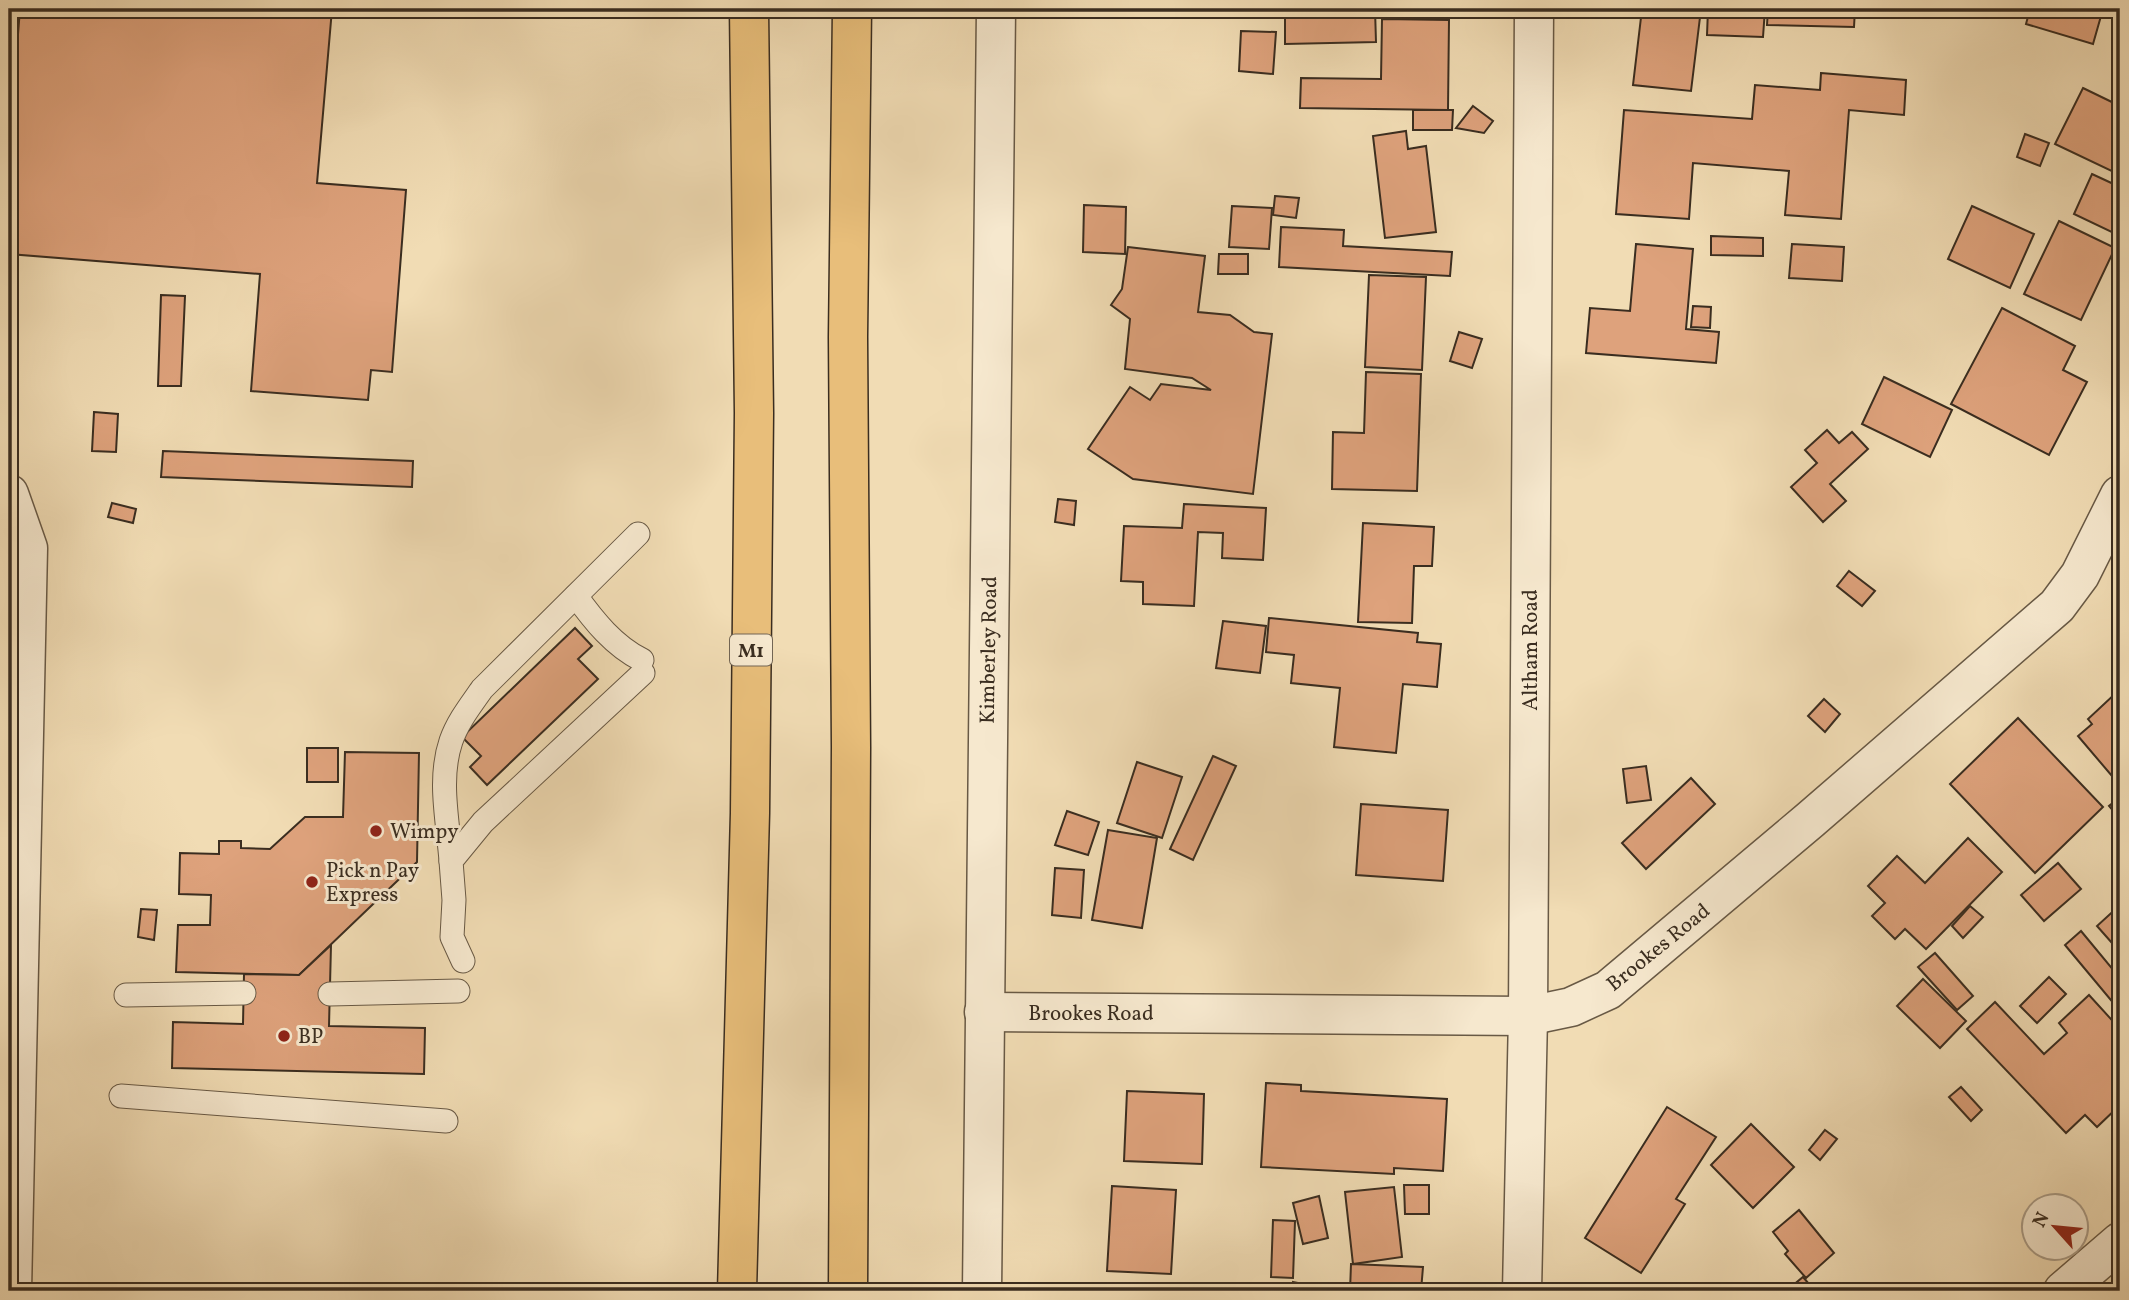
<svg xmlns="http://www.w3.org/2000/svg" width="2129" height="1300" font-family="Vollkorn,serif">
  <rect width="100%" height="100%" fill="#f1dcb4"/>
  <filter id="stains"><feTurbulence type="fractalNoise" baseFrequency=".00286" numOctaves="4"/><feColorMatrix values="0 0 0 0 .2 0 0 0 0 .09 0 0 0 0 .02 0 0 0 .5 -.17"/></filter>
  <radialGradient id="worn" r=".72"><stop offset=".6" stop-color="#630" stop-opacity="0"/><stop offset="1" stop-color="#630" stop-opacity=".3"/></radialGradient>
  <g fill="#dea27c" stroke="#3a2d20" stroke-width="2">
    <polygon points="20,9 332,9 317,183 406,190 392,372 371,370 368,400 251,391 260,274 9,254 9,148"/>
    <polygon points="1285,9 1375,9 1376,42 1285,44"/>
    <polygon points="1642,9 1701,9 1691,91 1633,85"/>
    <polygon points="1708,9 1765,9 1763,37 1707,35"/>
    <polygon points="1768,9 1855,9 1854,27 1767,25"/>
    <polygon points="2030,9 2103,9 2093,44 2026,24"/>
    <polygon points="1382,19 1449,20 1448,110 1300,108 1301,78 1381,79"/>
    <polygon points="1241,31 1276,32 1273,74 1239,71"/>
    <polygon points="1821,73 1906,80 1904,115 1849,110 1841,219 1785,215 1789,171 1693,163 1689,219 1616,214 1624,110 1752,119 1755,85 1820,90"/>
    <polygon points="2083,88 2120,106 2120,175 2055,144"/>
    <polygon points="1473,106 1493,121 1484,133 1456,128"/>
    <polygon points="1413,110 1453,110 1452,130 1413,130"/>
    <polygon points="1406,131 1408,149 1426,146 1436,232 1385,238 1373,136"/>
    <polygon points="2025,134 2049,143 2040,166 2017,157"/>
    <polygon points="2092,174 2120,187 2120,236 2074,214"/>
    <polygon points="1275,196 1299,198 1296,218 1273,215"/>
    <polygon points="1084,205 1126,207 1125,254 1083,252"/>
    <polygon points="1232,206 1272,208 1269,249 1229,247"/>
    <polygon points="1972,206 2034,234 2010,288 1948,259"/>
    <polygon points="2059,221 2115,248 2081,320 2024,294"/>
    <polygon points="1281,227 1344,230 1343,246 1452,252 1450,276 1279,267"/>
    <polygon points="1711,236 1763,238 1763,256 1711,255"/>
    <polygon points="1636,244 1693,249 1686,329 1719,332 1716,363 1586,353 1590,308 1630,311"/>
    <polygon points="1792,244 1844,247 1842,281 1789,278"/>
    <polygon points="1128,247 1205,256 1198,312 1230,315 1254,332 1272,334 1253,494 1133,479 1088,449 1130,387 1150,400 1161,384 1211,390 1192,378 1125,369 1130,319 1111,305 1122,289"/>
    <polygon points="1219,254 1248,254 1248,274 1218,274"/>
    <polygon points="1369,275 1426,277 1422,370 1365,367"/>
    <polygon points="161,295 185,296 181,386 158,386"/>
    <polygon points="1693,306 1711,307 1710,328 1691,327"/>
    <polygon points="2002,308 2075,346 2063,370 2087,382 2049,455 1951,404"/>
    <polygon points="1459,332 1482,339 1472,368 1450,361"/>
    <polygon points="1366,372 1421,374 1417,491 1332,489 1333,432 1364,433"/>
    <polygon points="1884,377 1952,410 1930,457 1862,424"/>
    <polygon points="94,412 118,414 116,452 92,451"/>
    <polygon points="1827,430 1839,443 1852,432 1868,449 1830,484 1846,501 1823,522 1791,487 1817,463 1805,450"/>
    <polygon points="163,451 413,461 412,487 161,477"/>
    <polygon points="1058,499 1076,501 1074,525 1055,522"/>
    <polygon points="112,503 136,509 133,523 108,517"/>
    <polygon points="1184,504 1266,508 1263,560 1222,558 1223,533 1198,532 1194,606 1143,604 1143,582 1121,581 1124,526 1182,528"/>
    <polygon points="1363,523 1434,527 1432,566 1414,566 1412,623 1358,622"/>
    <polygon points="1849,571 1875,591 1862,606 1837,586"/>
    <polygon points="1269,618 1418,633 1417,642 1441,644 1437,687 1403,684 1396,753 1334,747 1340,688 1291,683 1294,655 1266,652"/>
    <polygon points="1223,621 1266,626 1260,673 1216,668"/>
    <polygon points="575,628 592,646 578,659 598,679 487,785 470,767 481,756 462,737"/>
    <polygon points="2117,692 2120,696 2120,769 2112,776 2078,736 2092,724 2088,719"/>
    <polygon points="1824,699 1840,714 1825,732 1808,716"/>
    <polygon points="2018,718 2103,807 2035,873 1950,784"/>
    <rect x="307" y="748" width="31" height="34"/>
    <polygon points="345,752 419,753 417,862 299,975 176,972 178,925 210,925 211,895 179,894 180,853 219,854 219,841 241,841 241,848 270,849 305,817 343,817"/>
    <polygon points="1213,756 1236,766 1193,860 1170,849"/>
    <polygon points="1137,762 1182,777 1162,838 1117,823"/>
    <polygon points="1646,766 1651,800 1627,803 1623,769"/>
    <polygon points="1691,778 1715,804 1646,869 1622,843"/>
    <polygon points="2120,797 2120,819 2109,806"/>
    <polygon points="1361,804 1448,810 1443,881 1356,875"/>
    <polygon points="1067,811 1099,822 1088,855 1055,845"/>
    <polygon points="1108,830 1157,838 1142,928 1092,920"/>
    <polygon points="1968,838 2002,872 1926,949 1905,929 1895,939 1872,916 1885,903 1868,886 1897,856 1925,883"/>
    <polygon points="2058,863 2081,889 2044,921 2021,895"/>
    <polygon points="1055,868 1084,870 1081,918 1052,915"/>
    <polygon points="2120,905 2120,952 2097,926"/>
    <polygon points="1970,906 1983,917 1963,938 1952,926"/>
    <polygon points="141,909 157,910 154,940 138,937"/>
    <polygon points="2081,931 2120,978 2120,1011 2065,945"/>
    <polygon points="331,945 329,1026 425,1028 424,1074 172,1068 173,1022 243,1024 244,974 299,975"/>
    <polygon points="1935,953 1973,996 1957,1010 1918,967"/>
    <polygon points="2049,977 2066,994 2037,1023 2020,1006"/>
    <polygon points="1923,979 1966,1021 1940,1048 1897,1006"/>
    <polygon points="2089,995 2120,1029 2120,1105 2097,1127 2085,1115 2066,1133 1967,1029 1995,1002 2044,1054 2067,1033 2059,1023"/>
    <polygon points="1266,1083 1301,1085 1301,1091 1447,1099 1443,1171 1394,1168 1394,1174 1261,1167"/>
    <polygon points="1961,1087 1982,1110 1971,1121 1949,1097"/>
    <polygon points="1127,1091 1204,1094 1202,1164 1124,1161"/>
    <polygon points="1667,1107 1716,1137 1676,1199 1685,1204 1641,1273 1585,1238"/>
    <polygon points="1751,1124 1794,1167 1753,1208 1711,1165"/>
    <polygon points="1825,1130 1837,1139 1820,1160 1809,1150"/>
    <polygon points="1404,1185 1429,1185 1429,1214 1405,1214"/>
    <polygon points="1112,1186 1176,1190 1171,1274 1107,1271"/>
    <polygon points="1394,1187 1402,1257 1353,1264 1345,1192"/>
    <polygon points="1319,1196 1328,1238 1303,1244 1293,1203"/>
    <polygon points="1799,1210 1834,1253 1806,1278 1785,1254 1788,1251 1773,1232"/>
    <polygon points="1273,1220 1295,1221 1293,1278 1271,1277"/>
    <polygon points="1351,1264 1423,1267 1421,1291 1350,1291"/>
    <polygon points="1803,1277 1815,1291 1786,1291"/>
    <polygon points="1293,1282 1313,1286 1312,1291 1292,1291"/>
  </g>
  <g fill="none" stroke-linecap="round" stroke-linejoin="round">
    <defs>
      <g id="service">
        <path d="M576,596c18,25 38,50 66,64"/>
        <path d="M451,861c-3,-40 -13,-82 0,-120 7,-20 20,-36 31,-52l156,-155"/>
        <polyline points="463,961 452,937 454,900 451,861 483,822 643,673"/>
        <polyline points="330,994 458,991"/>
        <polyline points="126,995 244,993"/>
        <polyline points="121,1096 446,1121"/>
      </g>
      <g id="minor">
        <polyline points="9,494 28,548 12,1291"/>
        <polyline points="984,1012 1528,1016 1571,1007 1608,990 1810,820 2057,606 2080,575 2120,495"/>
        <polyline points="982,1291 996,9"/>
        <polyline points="1522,1291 1528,1016 1534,9"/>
        <polyline points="2063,1291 2120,1242"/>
      </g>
      <g id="motorway">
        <polyline points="737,1291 750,813 754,413 749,9"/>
        <polyline points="848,1291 851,747 848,337 852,9"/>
      </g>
    </defs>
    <use href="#service" stroke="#685945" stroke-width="25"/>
    <use href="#minor" stroke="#685945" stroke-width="41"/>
    <use href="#motorway" stroke="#3a2d20" stroke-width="41"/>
    <use href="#service" stroke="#f6e8ce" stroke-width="23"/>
    <use href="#minor" stroke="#f6e8ce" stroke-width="38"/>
    <use href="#motorway" stroke="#e8be7a" stroke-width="38"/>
  </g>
  <g fill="#8f2418" stroke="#f6e8ce" stroke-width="2.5">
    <circle cx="376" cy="831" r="7"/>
    <circle cx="312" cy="882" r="7"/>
    <circle cx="284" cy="1036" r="7"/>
  </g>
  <g text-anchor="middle" stroke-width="6" stroke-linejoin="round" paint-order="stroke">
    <rect fill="#f6e8ce" stroke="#726554" stroke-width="2" x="730" y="634.5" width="42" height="31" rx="5"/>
    <g font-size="19" font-weight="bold" fill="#3a2d20">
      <text x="751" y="657">M1</text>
    </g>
    <g font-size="21" fill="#3a2d20" stroke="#f6e8ce">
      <text transform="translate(988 650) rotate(-89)" y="7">Kimberley Road</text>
      <text transform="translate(1530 650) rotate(-90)" y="7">Altham Road</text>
      <text transform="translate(1658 947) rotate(-39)" y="7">Brookes Road</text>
      <text x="1091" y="1020">Brookes Road</text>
    </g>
    <g font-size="21" fill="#3a2d20" stroke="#f6e8ce" text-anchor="start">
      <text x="390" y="838">Wimpy</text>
      <text x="326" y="877">Pick n Pay<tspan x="326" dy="24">Express</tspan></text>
      <text x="298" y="1043">BP</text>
    </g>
  </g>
  <rect width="2129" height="1300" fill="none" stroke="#f1dcb4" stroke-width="35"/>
  <rect x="10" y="10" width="2108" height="1279" fill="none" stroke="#3a2d20" stroke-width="3.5"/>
  <rect x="18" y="18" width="2094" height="1265" fill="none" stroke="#3a2d20" stroke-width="2"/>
  <g transform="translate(2055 1227) rotate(297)"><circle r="33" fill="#f6e8ce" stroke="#ab9d88" stroke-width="2"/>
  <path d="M0-5L12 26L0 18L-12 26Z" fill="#8f2418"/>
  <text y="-10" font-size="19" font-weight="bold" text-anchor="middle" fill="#3a2d20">N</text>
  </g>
  <rect width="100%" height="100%" filter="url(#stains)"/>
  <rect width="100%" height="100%" fill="url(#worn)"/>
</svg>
